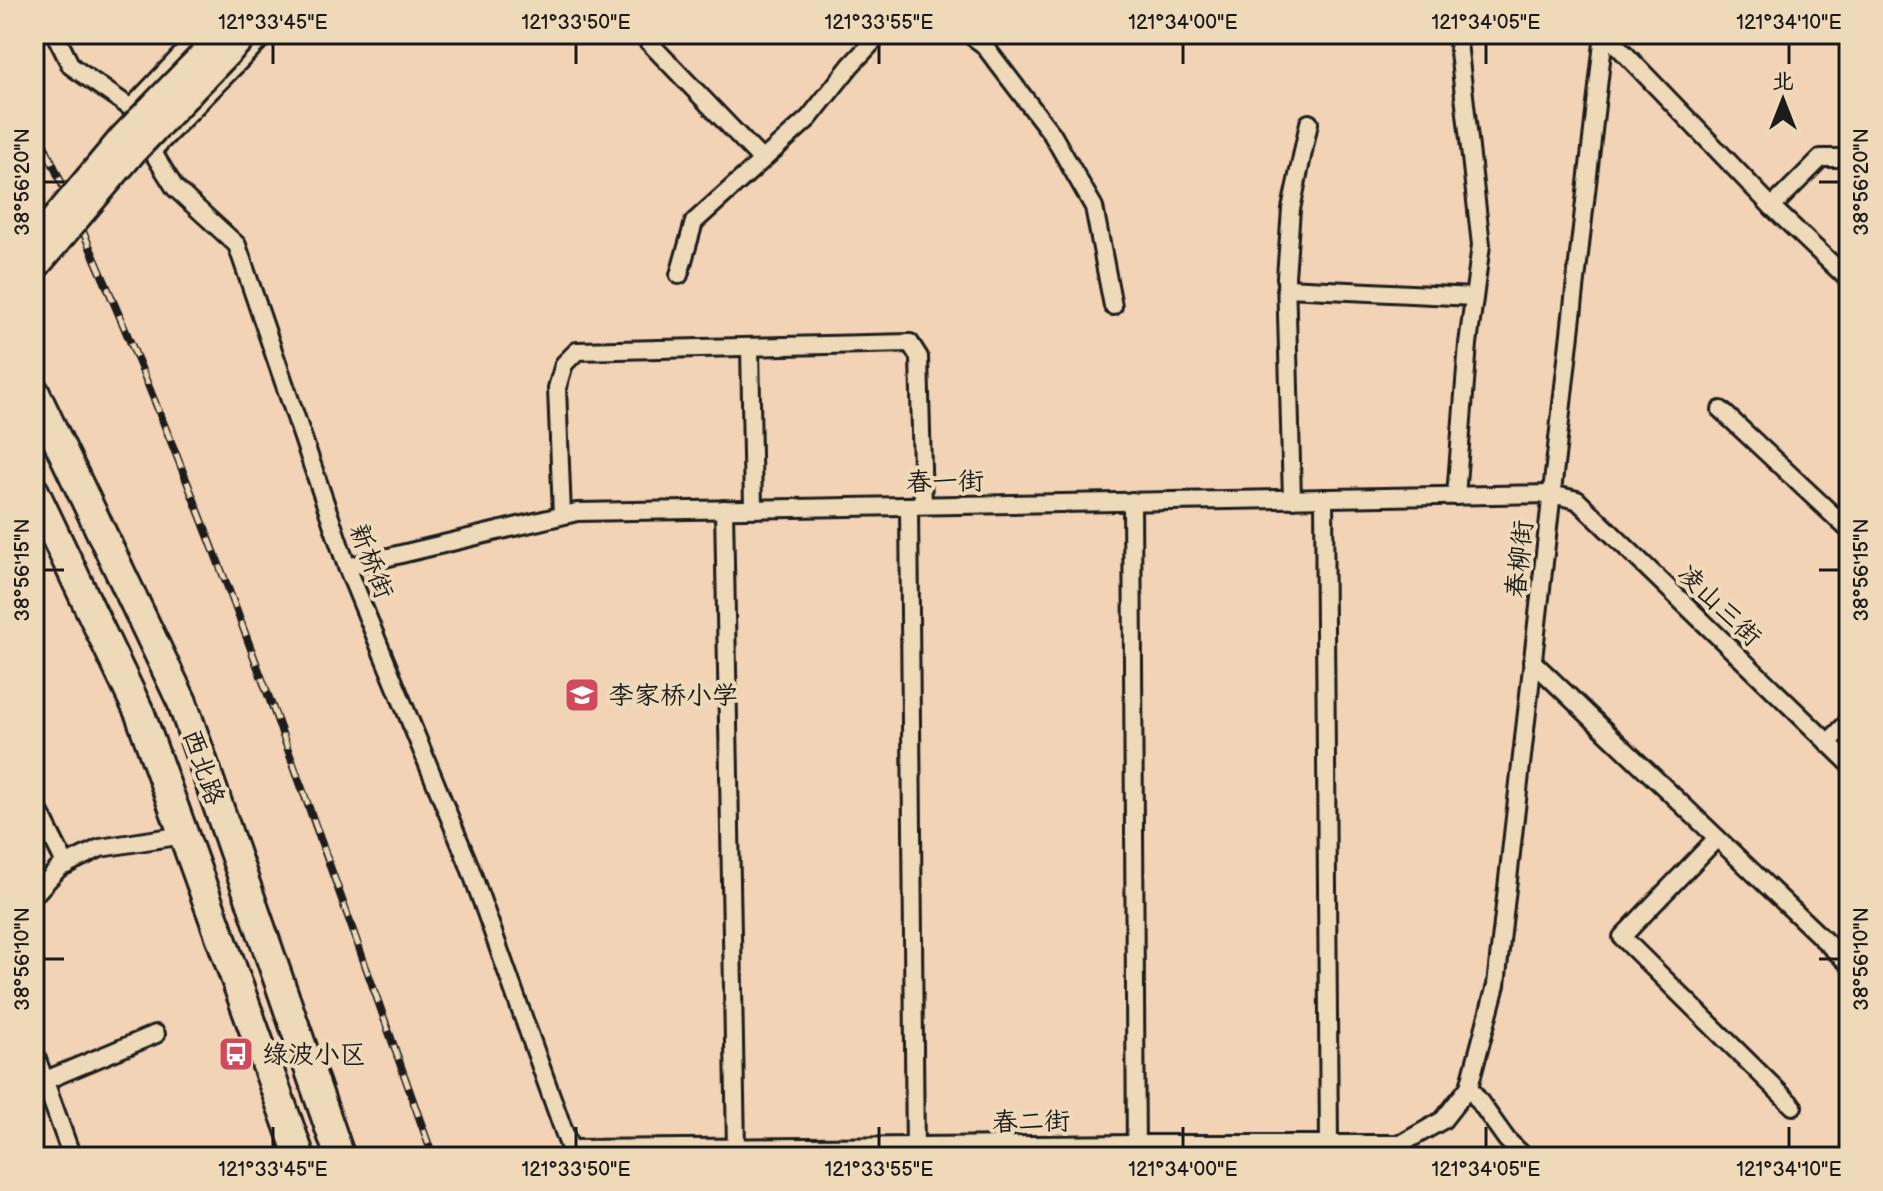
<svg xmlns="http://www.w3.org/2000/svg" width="1883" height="1191" font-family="'Balsamiq Sans','LXGW WenKai TC',sans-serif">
  <rect width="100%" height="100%" fill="#f3d3b6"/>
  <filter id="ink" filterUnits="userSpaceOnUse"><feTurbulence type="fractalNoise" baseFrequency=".0125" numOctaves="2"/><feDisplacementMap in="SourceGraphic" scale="16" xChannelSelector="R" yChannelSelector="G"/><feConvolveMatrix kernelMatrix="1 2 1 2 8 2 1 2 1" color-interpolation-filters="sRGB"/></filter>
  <g filter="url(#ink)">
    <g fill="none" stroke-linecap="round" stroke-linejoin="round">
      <defs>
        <g id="minor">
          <polyline points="55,34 71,66 131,108 152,151 175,188 237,245 347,567 469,865 573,1157"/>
          <polyline points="641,34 762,160"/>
          <polyline points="969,34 983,44 1052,134 1094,207 1113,306"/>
          <polyline points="1606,34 1772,207 1849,280"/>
          <polyline points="131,108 201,34"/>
          <polyline points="152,151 266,34"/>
          <polyline points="1772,207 1821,158 1849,158"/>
          <polyline points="679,275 694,222 809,118 851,65 880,34"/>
          <polyline points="1286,288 1474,297"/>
          <polyline points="750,347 753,508"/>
          <polyline points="1721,410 1849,530"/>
          <polyline points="1456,496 1468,344 1481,245 1457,34"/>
          <polyline points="1324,498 1329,1144"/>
          <polyline points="1292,499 1286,277 1291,209 1309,123"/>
          <polyline points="1132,501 1136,1157"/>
          <polyline points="909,506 915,1155"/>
          <polyline points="724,509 736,1148"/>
          <polyline points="562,515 557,388 564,364 577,351 910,343 919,357 923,505"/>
          <polyline points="347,567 577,512 1551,494 1577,500 1849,763"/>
          <polyline points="1532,661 1849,964"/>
          <polyline points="1828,743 1849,721"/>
          <polyline points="34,801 66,865"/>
          <polyline points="1717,838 1622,937 1793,1106"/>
          <polyline points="34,895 59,868 100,848 184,835"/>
          <polyline points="34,1051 72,1157"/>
          <polyline points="34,1085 156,1034"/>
          <polyline points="1469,1087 1507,1140 1525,1157"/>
          <polyline points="570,1149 1136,1144 1401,1144 1443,1120 1469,1087 1496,985 1604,34"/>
        </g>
        <g id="trunk">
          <polyline points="34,391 182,702 340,1157"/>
          <polyline points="34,491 140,714 300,1157"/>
        </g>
      </defs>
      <use href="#minor" stroke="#1c1c1c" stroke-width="22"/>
      <use href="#trunk" stroke="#1c1c1c" stroke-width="34"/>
      <use href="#minor" stroke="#eed9b8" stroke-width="16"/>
      <use href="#trunk" stroke="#eed9b8" stroke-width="28"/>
      <defs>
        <path id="rail" d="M34,123c156,335 276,686 399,1034"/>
      </defs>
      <use href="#rail" stroke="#1c1c1c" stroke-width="8"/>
      <use href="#rail" stroke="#eed9b8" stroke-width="5" stroke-dasharray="15" stroke-linecap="butt"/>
      <defs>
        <g id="secondary-bridge">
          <polyline points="34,241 121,137 221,34"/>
          <polyline points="34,271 135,152 248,34"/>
        </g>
      </defs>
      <use href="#secondary-bridge" stroke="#1c1c1c" stroke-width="28" stroke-linecap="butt"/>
      <use href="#secondary-bridge" stroke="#eed9b8" stroke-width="22"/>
    </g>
  </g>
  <path fill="none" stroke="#1c1c1c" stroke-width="3" d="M273,44v20M576,44v20M879,44v20M1183,44v20M1486,44v20M1789,44v20M44,182h20M1819,182h20M44,570h20M1819,570h20M44,959h20M1819,959h20M273,1127v20M576,1127v20M879,1127v20M1183,1127v20M1486,1127v20M1789,1127v20"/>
  <defs>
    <symbol id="school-square" viewBox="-11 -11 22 22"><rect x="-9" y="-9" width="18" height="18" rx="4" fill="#d1495b" stroke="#eed9b8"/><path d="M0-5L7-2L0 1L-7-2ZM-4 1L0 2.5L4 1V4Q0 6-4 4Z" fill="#fff"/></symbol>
    <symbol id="bus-square" viewBox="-11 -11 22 22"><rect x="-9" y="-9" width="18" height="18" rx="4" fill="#d1495b" stroke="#eed9b8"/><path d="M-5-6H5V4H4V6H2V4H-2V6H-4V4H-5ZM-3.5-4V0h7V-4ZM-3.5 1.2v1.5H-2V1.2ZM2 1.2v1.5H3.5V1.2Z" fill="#fff"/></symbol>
  </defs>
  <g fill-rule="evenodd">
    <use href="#school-square" x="562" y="675" width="40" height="40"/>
    <use href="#bus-square" x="216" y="1034" width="40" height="40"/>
  </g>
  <g text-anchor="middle" stroke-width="8" stroke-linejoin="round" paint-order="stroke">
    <g font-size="26" fill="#1c1c1c" stroke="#eed9b8">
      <text transform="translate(945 481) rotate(-1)" y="9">春一街</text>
      <text transform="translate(1519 559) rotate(-84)" y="9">春柳街</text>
      <text transform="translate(372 561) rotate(69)" y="9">新桥街</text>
      <text transform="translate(1720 605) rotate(44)" y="9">凌山三街</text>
      <text transform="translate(204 767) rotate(71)" y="9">西北路</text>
      <text transform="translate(1031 1121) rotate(-1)" y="9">春二街</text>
    </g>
    <g font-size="26" fill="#1c1c1c" stroke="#eed9b8" text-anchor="start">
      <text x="608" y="704">李家桥小学</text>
      <text x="262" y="1063">绿波小区</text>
    </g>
  </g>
  <rect width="1883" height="1191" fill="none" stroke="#eed9b8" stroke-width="88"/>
  <g transform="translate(1783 100)" stroke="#eed9b8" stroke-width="6" paint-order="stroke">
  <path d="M0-6L14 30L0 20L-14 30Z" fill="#1c1c1c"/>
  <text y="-12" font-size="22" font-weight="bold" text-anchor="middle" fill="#1c1c1c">北</text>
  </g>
  <rect x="44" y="44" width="1795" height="1103" fill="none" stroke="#1c1c1c" stroke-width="3"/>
  <g font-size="20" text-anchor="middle" fill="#1c1c1c">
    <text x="273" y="29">121°33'45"E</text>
    <text x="576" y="29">121°33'50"E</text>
    <text x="879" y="29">121°33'55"E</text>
    <text x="1183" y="29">121°34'00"E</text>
    <text x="1486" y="29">121°34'05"E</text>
    <text x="1789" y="29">121°34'10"E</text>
    <text transform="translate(22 182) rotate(-90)" y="7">38°56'20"N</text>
    <text transform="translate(1861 182) rotate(-90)" y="7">38°56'20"N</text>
    <text transform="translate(22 570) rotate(-90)" y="7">38°56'15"N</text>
    <text transform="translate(1861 570) rotate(-90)" y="7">38°56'15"N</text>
    <text transform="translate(22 959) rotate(-90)" y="7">38°56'10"N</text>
    <text transform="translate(1861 959) rotate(-90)" y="7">38°56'10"N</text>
    <text x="273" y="1176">121°33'45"E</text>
    <text x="576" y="1176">121°33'50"E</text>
    <text x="879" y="1176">121°33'55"E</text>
    <text x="1183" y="1176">121°34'00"E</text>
    <text x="1486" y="1176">121°34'05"E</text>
    <text x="1789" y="1176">121°34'10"E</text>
  </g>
</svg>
